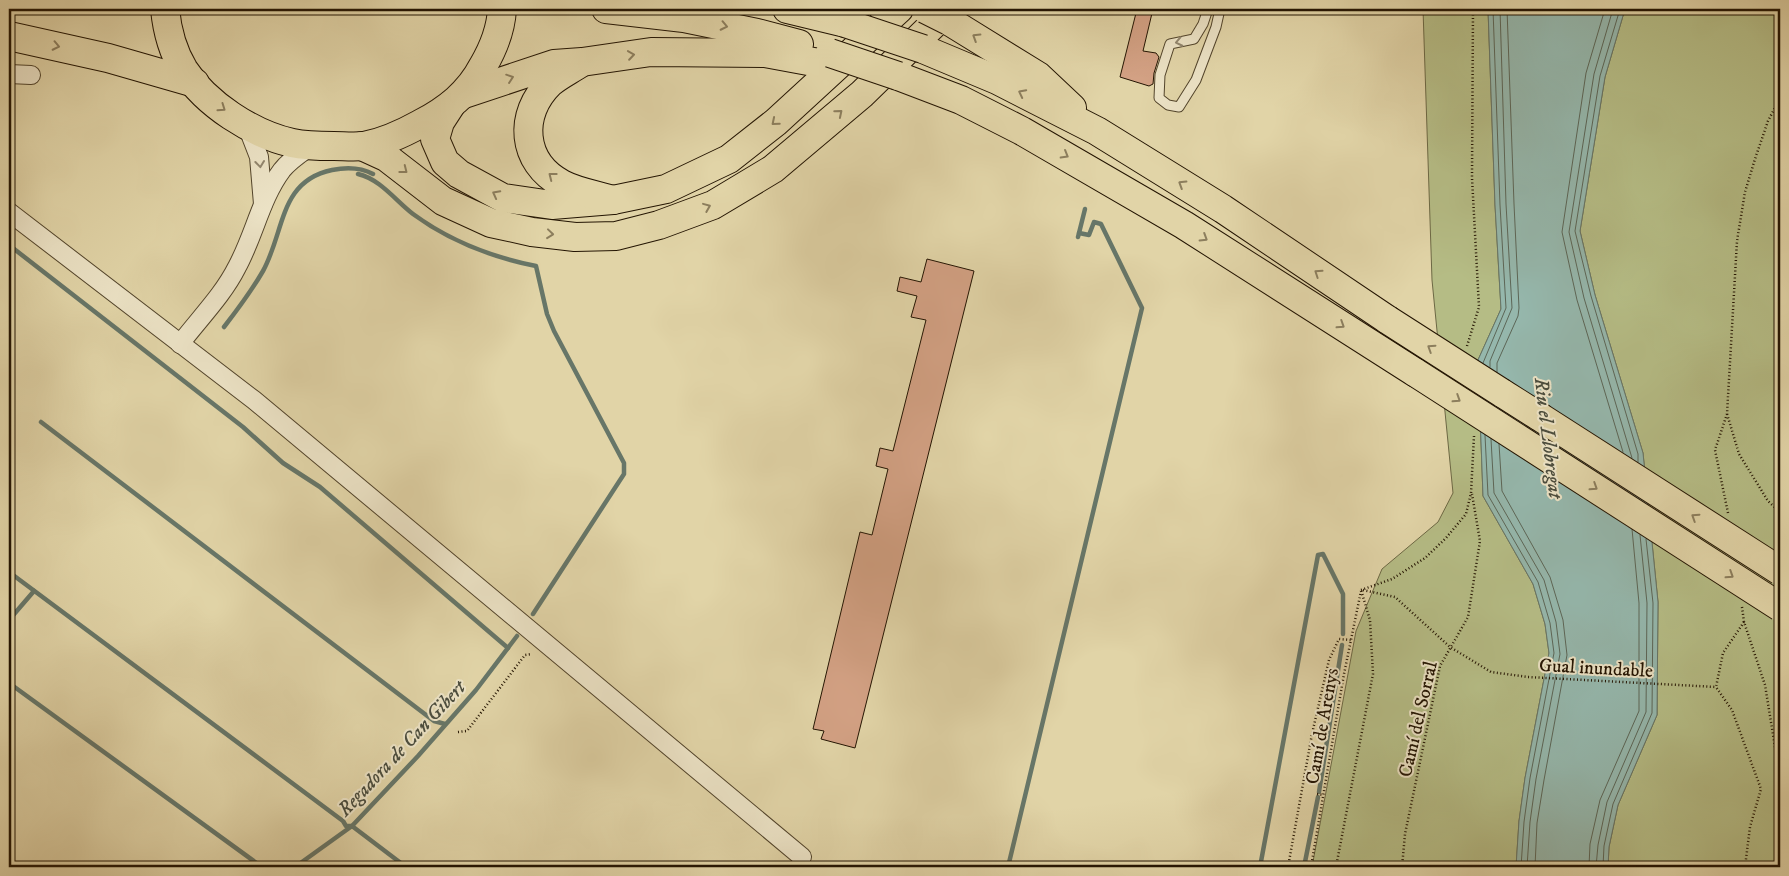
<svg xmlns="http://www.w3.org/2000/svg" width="1789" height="876" font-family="'IM FELL DW Pica',serif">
  <rect width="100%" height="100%" fill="#e1d4a7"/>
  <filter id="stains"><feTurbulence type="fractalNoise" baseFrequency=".004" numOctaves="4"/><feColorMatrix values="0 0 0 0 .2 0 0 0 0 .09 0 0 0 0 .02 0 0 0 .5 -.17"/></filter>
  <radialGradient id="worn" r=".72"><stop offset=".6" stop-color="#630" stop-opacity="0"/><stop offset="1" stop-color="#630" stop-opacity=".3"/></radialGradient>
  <g fill="#b5bc85" stroke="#6c6844">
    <polygon points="1423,9 1488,9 1495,205 1501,309 1478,360 1483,496 1533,584 1545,624 1549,653 1525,778 1519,821 1516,867 1312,867 1356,631 1382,569 1438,522 1453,493 1432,280"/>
    <polygon points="1625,9 1780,9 1780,867 1608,867 1609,847 1618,805 1657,715 1658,602 1643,453 1595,295 1580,231 1605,77"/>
  </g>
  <polygon fill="#95b7ac" stroke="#677668" points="1488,9 1625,9 1605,77 1580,231 1595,295 1643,453 1658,602 1657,715 1618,805 1609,847 1608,867 1516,867 1519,821 1525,778 1549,653 1545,624 1533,584 1483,496 1478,360 1501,309 1495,205"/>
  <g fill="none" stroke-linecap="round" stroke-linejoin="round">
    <g stroke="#5c6657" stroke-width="1">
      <polyline points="1605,9 1586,73 1562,232 1577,300 1623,452"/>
      <polyline points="1613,9 1594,74 1569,232 1584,298 1632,458"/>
      <polyline points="1620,9 1600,76 1575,231 1591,296 1638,454 1638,462"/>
      <polyline points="1483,363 1506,308 1500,205 1493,9"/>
      <polyline points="1490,367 1490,361 1512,308 1506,204 1500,9"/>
      <polyline points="1497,372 1497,363 1518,316 1519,308 1514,204 1507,9"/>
      <polyline points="1485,435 1488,495 1538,582 1550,623 1554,653 1530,778 1524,822 1521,867"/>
      <polyline points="1491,439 1494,493 1544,580 1556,622 1560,654 1536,779 1530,822 1527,867"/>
      <polyline points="1499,444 1502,491 1550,577 1563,620 1567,655 1544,780 1537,823 1535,867"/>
      <polyline points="1589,867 1590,844 1600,800 1639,711 1639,603 1632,529"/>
      <polyline points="1596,867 1598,845 1607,802 1646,712 1647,603 1640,535"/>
      <polyline points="1603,867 1604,846 1613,804 1652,713 1653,603 1646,539"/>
    </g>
    <g stroke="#677668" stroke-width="4.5">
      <path d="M358,174c22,5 38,27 55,40 38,28 78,43 123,52l11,48 7,17 70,132v11l-91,140"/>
      <polyline points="1079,233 1085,209"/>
      <polyline points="9,245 243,427 283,463 320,487 508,648"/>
      <path d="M224,327c14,-18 28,-37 39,-56 22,-40 16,-90 69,-101 15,-3 28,-3 41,4"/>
      <polyline points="41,422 434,721 445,724"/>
      <polyline points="9,572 343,821 346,826 352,826 406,867"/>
      <polyline points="9,620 34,591"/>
      <polyline points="9,683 262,867"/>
      <polyline points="1319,792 1342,645"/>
      <polyline points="295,867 352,826 418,756 476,690 517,636"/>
      <polyline points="1008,867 1142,308 1101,224 1094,222 1089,235 1079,233 1078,237"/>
      <polyline points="1260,867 1318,555 1323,554 1343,594 1343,634"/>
      <polyline points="1304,867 1318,797"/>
    </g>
  </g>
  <g fill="#d3a184" stroke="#231402">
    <polygon points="1137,9 1153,9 1143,51 1156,53 1159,57 1154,73 1153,84 1149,86 1120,77"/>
    <polygon points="927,259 974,271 855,748 821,739 824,731 813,729 860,532 872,535 888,469 876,466 880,448 893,451 926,320 911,317 917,296 897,291 900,277 921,282"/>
  </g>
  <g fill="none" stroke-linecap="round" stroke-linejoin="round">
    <defs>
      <polyline id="lane" points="1208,9 1203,24 1194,39 1170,44 1160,75 1159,98 1168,105 1179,107 1196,80 1216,27 1220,9"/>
      <g id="street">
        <polyline points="9,74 31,75"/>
        <polyline points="247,126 259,157 263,204"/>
        <polyline points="9,212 254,400 802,857"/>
        <path d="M180,344c19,-25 43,-49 57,-77 17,-31 24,-69 45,-97 8,-10 19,-17 29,-24"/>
      </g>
      <g id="primary">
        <path d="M165,9c2,21 8,43 19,61 22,34 68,64 108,73 14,3 28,3 42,3 9,0 20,1 30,0 21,-4 38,-12 56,-22 27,-14 49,-31 63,-58 10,-17 18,-38 19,-57"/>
        <polyline points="451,105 440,122 435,139 445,162 459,174 503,198 552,205 613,200 666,189 729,159 776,122 899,9"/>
        <polyline points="362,146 386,157 443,201 491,223 532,232 575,237 616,236 659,225 713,205 773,169 862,94 949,9"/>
      </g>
      <g id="highway">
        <polyline points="606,9 684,18 757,33 799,44"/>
        <polyline points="787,9 845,23"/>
        <polyline points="949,21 1038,76 1072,108"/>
        <polyline points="9,36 108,58 195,83"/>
        <polyline points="923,49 997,80 1097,131 1223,209 1388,320"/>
        <path d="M579,64c-9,6 -21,12 -29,19 -32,31 -29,79 12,101 15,8 35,11 51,16"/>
        <polyline points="898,76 961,100 1022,131 1184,225 1416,373"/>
        <polyline points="464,94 554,64 582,62 651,52 765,53 819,63"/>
        <polyline points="1502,393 1540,417"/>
      </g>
    </defs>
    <use href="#lane" stroke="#52442b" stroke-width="11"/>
    <use href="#street" stroke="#52442b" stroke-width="20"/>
    <use href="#primary" stroke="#231402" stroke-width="30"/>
    <use href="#highway" stroke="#231402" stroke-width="30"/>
    <g stroke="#231402" stroke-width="2.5" stroke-dasharray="1 2.5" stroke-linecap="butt">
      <polyline points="1467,346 1479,307 1472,178 1473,9"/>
      <polyline points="1727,414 1739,454 1768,501 1780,512"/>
      <polyline points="1728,513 1715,450 1727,414 1737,241 1745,192 1755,159 1768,121 1780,98"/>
      <polyline points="1361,590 1392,579 1425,558 1446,538 1466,514 1471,493 1474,436"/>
      <polyline points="1363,590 1395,597 1450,647 1491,672 1528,677 1716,687"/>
      <polyline points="1742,607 1744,622 1765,685 1780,778"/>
      <polyline points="1744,622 1723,653 1716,687 1732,710 1761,789 1750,827 1745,867"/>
      <polyline points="458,732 467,731 525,655 532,654"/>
      <polyline points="1317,794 1323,795"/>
      <polyline points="1288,867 1312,734 1329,660 1339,639 1351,640"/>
      <polyline points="1311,867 1344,674 1361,591"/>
      <polyline points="1336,867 1373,674 1370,620 1361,590"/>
      <polyline points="1402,867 1405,834 1440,666 1468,617 1480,541 1472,494"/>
    </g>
    <use href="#lane" stroke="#ece3c6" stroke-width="9"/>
    <use href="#street" stroke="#ece3c6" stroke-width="18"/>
    <use href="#primary" stroke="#e1d4a7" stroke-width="28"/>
    <use href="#highway" stroke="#e1d4a7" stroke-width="28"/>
    <defs>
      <g id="highway-bridge">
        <polyline points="925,9 949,21"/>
        <polyline points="845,23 923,49"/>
        <polyline points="830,53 898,76"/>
        <polyline points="1388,320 1502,393"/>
        <polyline points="1416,373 1780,607"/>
        <polyline points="1540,417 1780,571"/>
      </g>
    </defs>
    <use href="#highway-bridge" stroke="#231402" stroke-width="30" stroke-linecap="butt"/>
    <use href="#highway-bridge" stroke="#e1d4a7" stroke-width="28"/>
  </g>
  <defs><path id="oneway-chevron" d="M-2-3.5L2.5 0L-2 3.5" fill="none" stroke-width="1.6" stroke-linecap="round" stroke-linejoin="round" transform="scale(1.25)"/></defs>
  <g stroke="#8c7e5d">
    <use href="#oneway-chevron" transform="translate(724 26) rotate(12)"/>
    <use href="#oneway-chevron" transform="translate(976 37) rotate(-148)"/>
    <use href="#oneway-chevron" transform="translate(56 46) rotate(12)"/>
    <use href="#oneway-chevron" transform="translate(631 55) rotate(-8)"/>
    <use href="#oneway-chevron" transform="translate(510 78) rotate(-19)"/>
    <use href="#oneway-chevron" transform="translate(1022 93) rotate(-153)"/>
    <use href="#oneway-chevron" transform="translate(222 108) rotate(35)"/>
    <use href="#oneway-chevron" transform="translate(839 113) rotate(-40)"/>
    <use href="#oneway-chevron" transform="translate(775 122) rotate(140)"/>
    <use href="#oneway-chevron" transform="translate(1065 155) rotate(30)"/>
    <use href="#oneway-chevron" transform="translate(404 170) rotate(38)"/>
    <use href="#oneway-chevron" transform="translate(552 176) rotate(-142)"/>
    <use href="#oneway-chevron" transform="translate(1182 184) rotate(-148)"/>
    <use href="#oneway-chevron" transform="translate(496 194) rotate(-152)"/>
    <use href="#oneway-chevron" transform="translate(707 207) rotate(-22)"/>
    <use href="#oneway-chevron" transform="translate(550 234) rotate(6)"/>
    <use href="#oneway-chevron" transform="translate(1204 238) rotate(32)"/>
    <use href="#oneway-chevron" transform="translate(1318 273) rotate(-146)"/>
    <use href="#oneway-chevron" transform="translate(1341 325) rotate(33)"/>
    <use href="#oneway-chevron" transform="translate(1431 348) rotate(-147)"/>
    <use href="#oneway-chevron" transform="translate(1457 399) rotate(33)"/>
    <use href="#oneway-chevron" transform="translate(1594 487) rotate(33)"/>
    <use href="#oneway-chevron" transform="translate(1695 517) rotate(-147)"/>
    <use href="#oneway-chevron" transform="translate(1730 575) rotate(33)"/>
  </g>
  <g stroke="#92866e">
    <use href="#oneway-chevron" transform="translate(1179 42) rotate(168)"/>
    <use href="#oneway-chevron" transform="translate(260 164) rotate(83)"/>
  </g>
  <g text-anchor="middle" stroke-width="4" stroke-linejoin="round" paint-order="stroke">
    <g font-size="19" fill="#231402" stroke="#ece3c6">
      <text transform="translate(1596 667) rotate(3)" y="7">Gual inundable</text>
      <text transform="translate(1417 719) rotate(-77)" y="7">Camí del Sorral</text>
      <text transform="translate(1321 726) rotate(-80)" y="7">Camí de Arenys</text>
    </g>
    <g font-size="20" font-style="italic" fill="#4b4d3e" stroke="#ece3c6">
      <text transform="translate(1549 438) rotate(83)" y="7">Riu el Llobregat</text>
      <text transform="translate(401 748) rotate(-47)" y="7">Regadora de Can Gibert</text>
    </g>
  </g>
  <rect width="1789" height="876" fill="none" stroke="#e1d4a7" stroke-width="30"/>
  <rect x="10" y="10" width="1769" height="856" fill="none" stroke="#231402" stroke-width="2.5"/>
  <rect x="15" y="15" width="1759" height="846" fill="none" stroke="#231402"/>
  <rect width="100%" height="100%" filter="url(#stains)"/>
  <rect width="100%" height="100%" fill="url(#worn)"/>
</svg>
